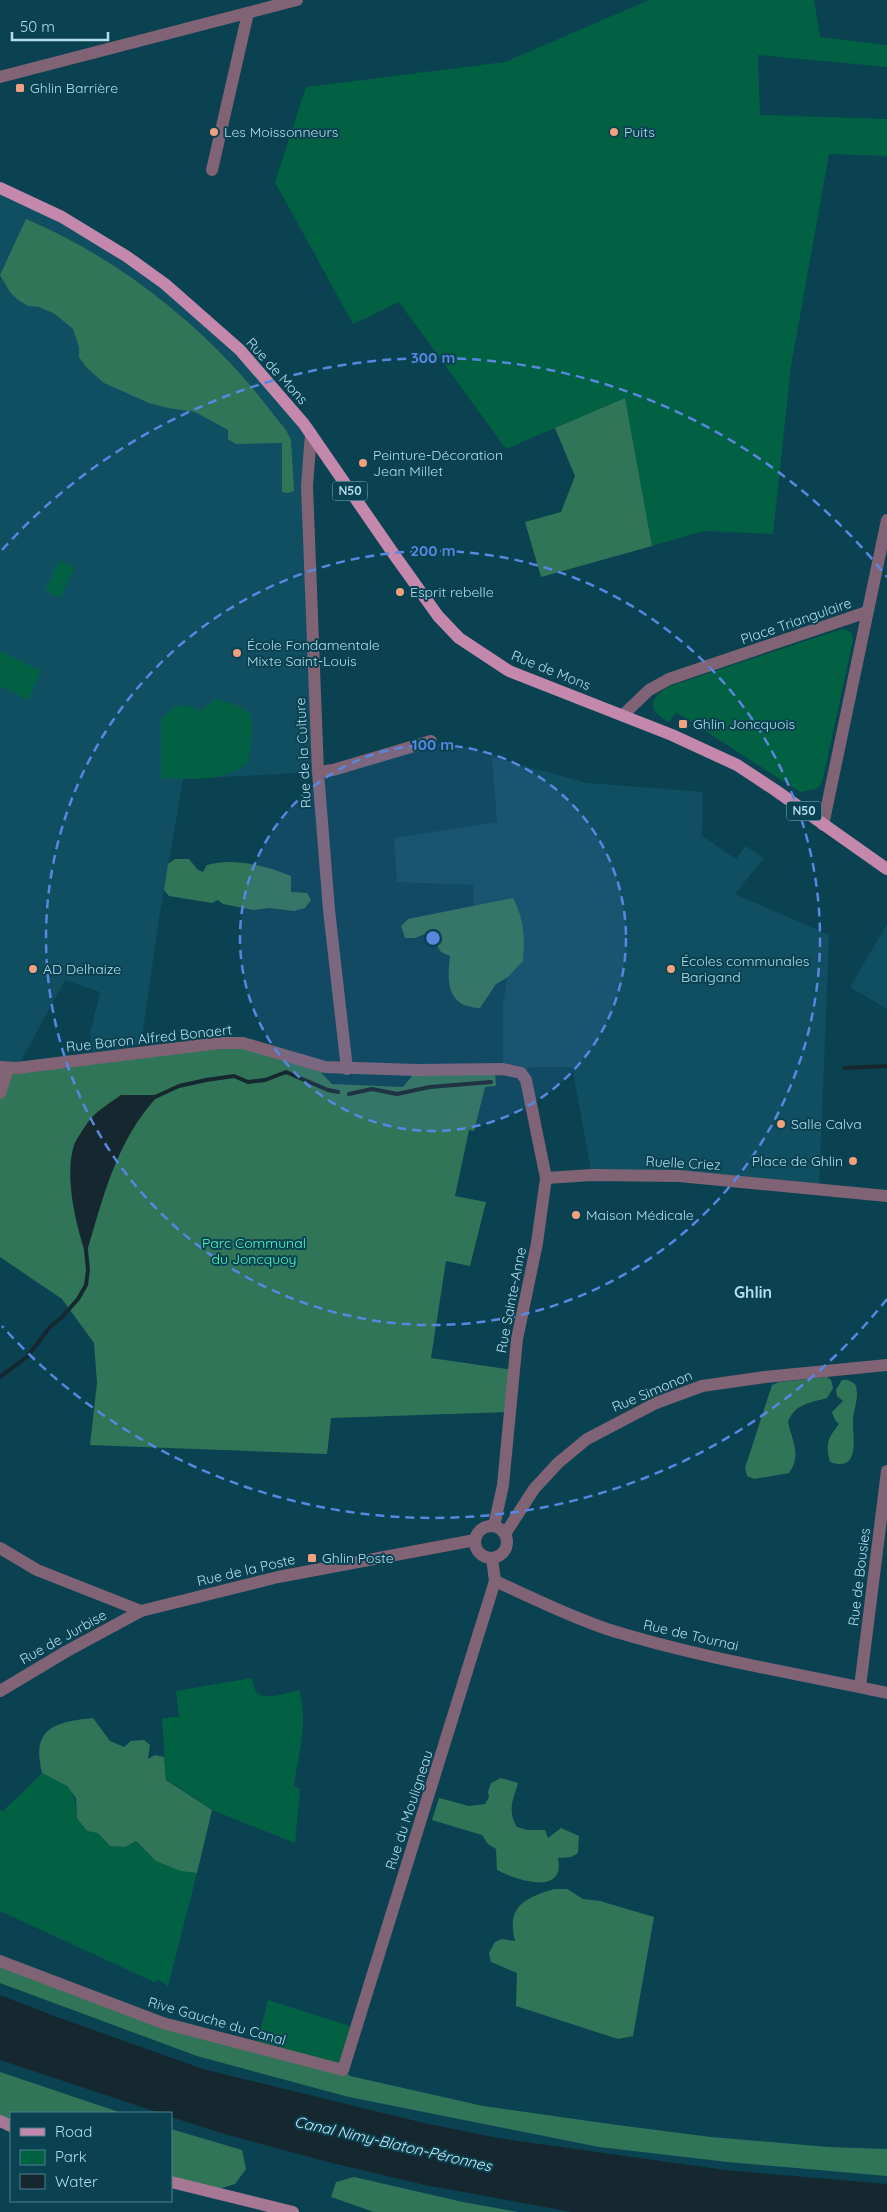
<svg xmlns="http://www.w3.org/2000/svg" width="887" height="2212" font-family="Quicksand,sans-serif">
  <rect width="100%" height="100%" fill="#0a4252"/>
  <g fill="#104f62">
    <polygon points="0,188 62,217 206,319 304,424 318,772 183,779 158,924 141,1045 92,1052 90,1033 100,992 65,980 17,1068 0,1067"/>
    <polygon points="492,757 587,783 703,792 702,836 736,859 746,846 764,858 735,894 829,935 819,1190 592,1175 572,1067 531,1067 521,1073 503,1069 503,1003 508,977 523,961 513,898 474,907 473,885 397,882 394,838 497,822"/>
    <polygon points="887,924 887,1009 850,987"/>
  </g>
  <g fill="#036143">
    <polygon points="649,0 814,0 820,37 887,45 887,67 758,55 760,115 887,119 887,156 829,154 791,366 773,534 704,531 652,546 625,398 506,449 399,302 353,324 275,182 306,87 505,62"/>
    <polygon points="60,560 75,568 60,598 45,590"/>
    <path d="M842,629c7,2 11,3 11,11l-31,143 -6,6 -16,3 -124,-80 -7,10c-23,-11 -20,-25 1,-36z"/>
    <polygon points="0,651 41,671 28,700 0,686"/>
    <path d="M215,699l21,6 15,9 1,19 -4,30c-23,19 -59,16 -87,15v-60l17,-13 12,1 10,5z"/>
    <path d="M252,1678c1,4 2,12 5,15 9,8 31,-1 42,-3 10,30 -1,66 -5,96l6,3 -5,54 -83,-33 -46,-31 -4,-61 17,-1 -3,-26z"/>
    <path d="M42,1773c27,14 33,12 35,45l21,15 12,13 15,1 10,-6c22,21 31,27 62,32l-29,113 -9,-6 -5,2 -154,-71v-101l3,1z"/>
    <polygon points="268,2000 356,2028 343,2070 256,2049"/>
  </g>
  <g fill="#317559">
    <path d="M26,219c78,33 149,85 207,147 19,20 36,43 53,64l5,10 3,51 -6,2 -6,-1v-49l-46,1 -8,-5v-9l-33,-18 -27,-4 -19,-5 -45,-20 -18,-16 -7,-10v-10l-6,-18 -18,-15 -16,-7 -11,-1 -10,-6 -8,-8 -10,-17z"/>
    <polygon points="625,398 652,546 541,577 525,522 561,512 575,476 555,428"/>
    <path d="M175,859h14l9,11 5,2 4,-7c26,-8 60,1 84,11v16l16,1 4,7 -6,8 -11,3 -25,-3 -16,2 -30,-6 -5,-4 -6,3 -43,-7 -5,-6 4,-26z"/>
    <path d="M513,898c11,21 12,39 10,63l-15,16 -12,7 -16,24c-34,-1 -33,-27 -30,-52l-9,-4 -7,-11 3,-12 -22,9h-10l-4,-12 7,-7z"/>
    <polygon points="219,1043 313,1064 332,1084 403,1087 417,1070 495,1069 496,1086 485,1087 474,1131 469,1130 455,1196 486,1202 470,1266 446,1261 431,1358 513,1370 509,1412 331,1418 327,1454 90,1445 97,1383 94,1343 62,1299 0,1257 0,1093 8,1069"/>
    <path d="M827,1377l4,3 2,8 -6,10c-18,5 -32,6 -39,24 4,19 14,33 1,51l-35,6 -7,-3 -2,-8 27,-83 7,-3z"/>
    <path d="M842,1380h6l7,4c5,13 -1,22 -2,35 -1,17 9,54 -23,43 -5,-18 -2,-24 9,-38l-4,-4 -3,-8 11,-11 -6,-5 -1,-6z"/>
    <path d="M93,1718l17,23 14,6 7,-6 13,-1 6,5 -2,14 7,-4 9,2 2,23 46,30 -15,63 -16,-2 -25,-10 -20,-20 -11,6 -15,-1 -12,-13 -11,-2 -10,-13 -1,-20 -9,-12 -25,-13c-11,-45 12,-51 51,-55z"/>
    <path d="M501,1778l17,5c-5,18 -11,27 -1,44l11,3h17l3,8 13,-10 18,8 -1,17 -7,4 -13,1c8,40 -44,21 -61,12l-1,-21 -8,-5 -6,-9 -50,-15 7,-22 30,8 16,-2 4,-7 -1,-5 3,-9z"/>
    <path d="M554,1889h13l16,10 17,2 54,16 -21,119 -15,3 -102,-33 1,-33 -26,-11 -2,-9 6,-11 7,-3 13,2c-9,-35 10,-43 39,-52z"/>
    <polygon points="0,1961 163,2023 343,2070 350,2076 483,2106 617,2125 711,2137 828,2147 887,2149 887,2176 728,2162 599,2147 349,2097 197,2056 0,1983"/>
    <polygon points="0,2072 122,2113 11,2113 11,2126 0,2121"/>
    <polygon points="171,2129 242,2150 246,2169 235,2184 209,2192 171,2182"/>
    <polygon points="354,2177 463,2202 518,2212 374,2212 331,2197 336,2182"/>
  </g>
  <g fill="#16282f">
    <path d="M121,1095h38c-43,45 -56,103 -73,160 -10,-30 -22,-78 -12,-110 3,-7 10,-17 14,-23 8,-11 22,-19 33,-27z"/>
    <polygon points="0,1995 57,2017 203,2069 424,2123 498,2138 725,2170 887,2184 887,2212 572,2212 425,2185 332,2163 228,2135 171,2117 171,2113 160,2113 0,2060"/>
  </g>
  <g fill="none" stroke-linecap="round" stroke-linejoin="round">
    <g stroke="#16282f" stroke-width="4">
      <polyline points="844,1068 887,1066"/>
      <polyline points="349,1094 372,1089 397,1094 430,1087 491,1082"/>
      <polyline points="155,1097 179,1086 206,1080 234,1076 248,1082 265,1080 286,1072 328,1090 338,1092"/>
      <polyline points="0,1377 27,1357 50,1327 63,1316 78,1299 86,1285 88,1270 86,1250"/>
    </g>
    <g stroke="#806374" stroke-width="12">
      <polyline points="0,77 297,0"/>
      <polyline points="212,170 248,13"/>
      <polyline points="311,434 307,486 318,772 329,910 347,1069"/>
      <polyline points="623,715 649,690 669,679 867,612"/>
      <polyline points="318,772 333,770 431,741"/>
      <polyline points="823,825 887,520"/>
      <polyline points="0,1067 17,1068 219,1043 243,1043 325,1067 417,1070 503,1069 521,1073 526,1080 546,1178 537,1243 517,1339 503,1485 494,1526"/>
      <polyline points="0,1093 8,1069"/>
      <polyline points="546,1178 592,1175 679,1176 887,1196"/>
      <polyline points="0,1548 37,1570 141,1611"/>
      <path d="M495,1581c38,17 75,36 115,49 90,28 185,43 277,63"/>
      <polyline points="860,1687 887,1471"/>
      <polyline points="0,1961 163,2023 343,2070 495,1581 492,1558"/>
    </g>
    <g stroke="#806374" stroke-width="12">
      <circle cx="491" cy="1542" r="16"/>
      <polyline points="505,1534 534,1489 558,1463 587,1439 656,1403 702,1386 765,1377 887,1365"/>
      <polyline points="0,1691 67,1651 141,1611 278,1577 475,1540"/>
    </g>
    <g stroke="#a67893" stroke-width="12">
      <polyline points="0,2121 11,2126"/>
      <polyline points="171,2182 293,2212"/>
    </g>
    <polyline stroke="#c388ab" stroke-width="12" points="0,188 62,217 126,256 165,284 240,350 304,424 393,553 438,616 459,638 509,671 672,735 737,765 775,790 887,869"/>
  </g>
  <circle cx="433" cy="938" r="193" fill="#5987e0" fill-opacity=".12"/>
  <g fill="none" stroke="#5987e0" stroke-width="2.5" stroke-dasharray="9 6">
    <circle cx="433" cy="938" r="193"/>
    <circle cx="433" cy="938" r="387"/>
    <path d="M887 1299A580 580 0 0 1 2 1326M2 550A580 580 0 0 1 887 577"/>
  </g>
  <g fill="#f2a17e" stroke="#0a4252" stroke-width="2">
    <rect x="15" y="83" width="10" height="10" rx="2.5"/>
    <circle cx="214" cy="132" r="5"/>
    <circle cx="614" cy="132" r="5"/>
    <circle cx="363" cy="463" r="5"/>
    <circle cx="400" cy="592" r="5"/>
    <circle cx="237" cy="653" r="5"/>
    <rect x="678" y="719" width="10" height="10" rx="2.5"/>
    <circle cx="33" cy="969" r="5"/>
    <circle cx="671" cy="969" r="5"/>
    <circle cx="781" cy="1124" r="5"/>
    <circle cx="853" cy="1161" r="5"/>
    <circle cx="576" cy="1215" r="5"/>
    <rect x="307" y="1553" width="10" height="10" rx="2.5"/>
  </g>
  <g text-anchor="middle" stroke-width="4" stroke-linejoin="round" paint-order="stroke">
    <g fill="#0a4252" stroke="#80aebe" stroke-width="1">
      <rect x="332.5" y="481.5" width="35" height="19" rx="4"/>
      <rect x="786.5" y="801.5" width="35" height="19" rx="4"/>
    </g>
    <g font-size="12" font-weight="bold" fill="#b2dded">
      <text x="350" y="495">N50</text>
      <text x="804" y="815">N50</text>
    </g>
    <g font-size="14" fill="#b2dded" stroke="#0a4252" text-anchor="start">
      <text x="30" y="93">Ghlin Barrière</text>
      <text x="224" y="137">Les Moissonneurs</text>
      <text x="624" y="137">Puits</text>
      <text x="373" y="460">Peinture-Décoration<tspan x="373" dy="16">Jean Millet</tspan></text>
      <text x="410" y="597">Esprit rebelle</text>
      <text x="247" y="650">École Fondamentale<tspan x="247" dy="16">Mixte Saint-Louis</tspan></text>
      <text x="693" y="729">Ghlin Joncquois</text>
      <text x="681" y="966">Écoles communales<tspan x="681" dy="16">Barigand</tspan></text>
      <text x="43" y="974">AD Delhaize</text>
      <text x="791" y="1129">Salle Calva</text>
      <text x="843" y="1166" text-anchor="end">Place de Ghlin</text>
      <text x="586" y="1220">Maison Médicale</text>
      <text x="322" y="1563">Ghlin Poste</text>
    </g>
    <g font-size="14" fill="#b2dded" stroke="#0a4252">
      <text transform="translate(277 371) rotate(48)" y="5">Rue de Mons</text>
      <text transform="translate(796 621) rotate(-19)" y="5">Place Triangulaire</text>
      <text transform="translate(551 670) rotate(22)" y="5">Rue de Mons</text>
      <text transform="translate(303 753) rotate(-93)" y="5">Rue de la Culture</text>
      <text transform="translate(149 1038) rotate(-6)" y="5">Rue Baron Alfred Bonaert</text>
      <text transform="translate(683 1163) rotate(3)" y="5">Ruelle Criez</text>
      <text transform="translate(511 1300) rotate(-79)" y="5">Rue Sainte-Anne</text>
      <text transform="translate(652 1391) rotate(-23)" y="5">Rue Simonon</text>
      <text transform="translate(246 1570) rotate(-13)" y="5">Rue de la Poste</text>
      <text transform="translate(859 1577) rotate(-83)" y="5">Rue de Bousies</text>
      <text transform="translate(691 1635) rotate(13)" y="5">Rue de Tournai</text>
      <text transform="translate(63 1637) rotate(-29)" y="5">Rue de Jurbise</text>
      <text transform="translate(409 1810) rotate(-72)" y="5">Rue du Mouligneau</text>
      <text transform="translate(217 2021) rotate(16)" y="5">Rive Gauche du Canal</text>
    </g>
    <g font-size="14" fill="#52ffbd" stroke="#0a4252">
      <text x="254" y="1248">Parc Communal<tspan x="254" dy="16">du Joncquoy</tspan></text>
    </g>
    <g font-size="15" font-style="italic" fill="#cbe7f2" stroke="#0a4252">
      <text transform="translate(393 2144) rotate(13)" y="5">Canal Nimy-Blaton-Péronnes</text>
    </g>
    <g font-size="16" font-weight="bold" fill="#b2dded" stroke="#0a4252">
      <text x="753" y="1298">Ghlin</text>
    </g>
  </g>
  <circle cx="433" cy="938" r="8" fill="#5987e0" stroke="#0a4252" stroke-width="2.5"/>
  <g font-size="15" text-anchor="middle" font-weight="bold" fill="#5987e0" stroke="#0a4252" stroke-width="4" stroke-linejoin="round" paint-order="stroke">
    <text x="433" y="363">300 m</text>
    <text x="433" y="556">200 m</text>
    <text x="433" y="750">100 m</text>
  </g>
  <rect x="10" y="2112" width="162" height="90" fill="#0a4252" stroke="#4d8090"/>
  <rect x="20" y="2128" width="25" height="8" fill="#c388ab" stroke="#4d8090"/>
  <text x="55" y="2137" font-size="15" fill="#b2dded">Road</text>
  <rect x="20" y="2150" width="25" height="15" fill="#036143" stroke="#4d8090"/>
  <text x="55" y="2162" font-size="15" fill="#b2dded">Park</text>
  <rect x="20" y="2174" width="25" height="15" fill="#16282f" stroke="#4d8090"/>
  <text x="55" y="2187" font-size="15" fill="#b2dded">Water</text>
  <path d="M12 32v8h96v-8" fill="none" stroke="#b2dded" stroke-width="2.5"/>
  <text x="20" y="32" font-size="15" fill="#b2dded" stroke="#0a4252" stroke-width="4" paint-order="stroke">50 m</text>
</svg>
